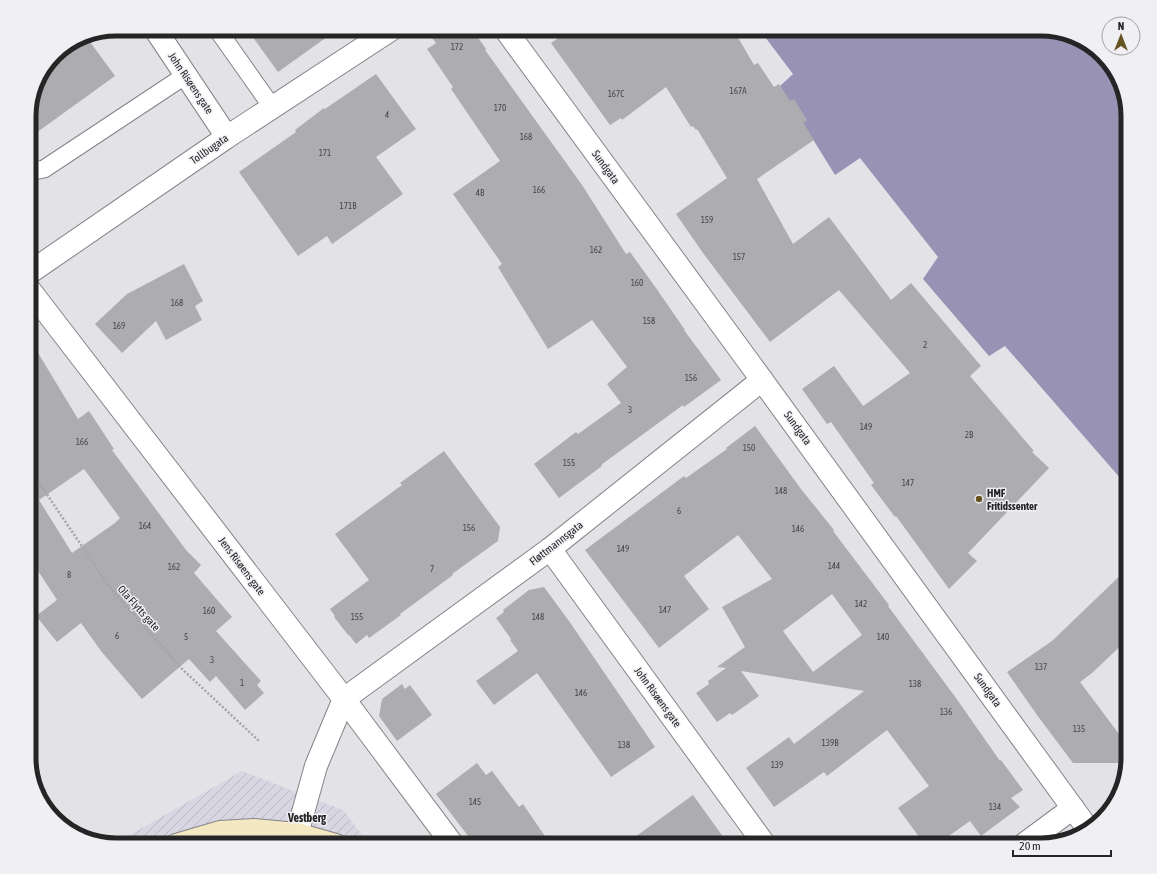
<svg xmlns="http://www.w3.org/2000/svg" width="1157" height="874" font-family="'Asap Condensed',sans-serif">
  <defs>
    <pattern id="industrial-furrows" width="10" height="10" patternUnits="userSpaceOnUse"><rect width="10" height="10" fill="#d8d6e2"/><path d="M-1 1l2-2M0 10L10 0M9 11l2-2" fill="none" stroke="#b9b8c2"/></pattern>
  </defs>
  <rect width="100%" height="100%" fill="#e3e2e6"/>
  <polygon fill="url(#industrial-furrows)" points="242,771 343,810 370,845 114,844"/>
  <polygon fill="#9892b5" points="759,29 1041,29 1094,47 1119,77 1128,116 1128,487 1005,346 989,356 923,279 938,257 860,158 835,175 780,86 793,74"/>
  <g fill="#adacb0" fill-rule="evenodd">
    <polygon points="247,29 338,29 278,72"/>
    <polygon points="425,29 472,29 486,49 485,50 582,185 626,254 630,252 656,288 685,330 684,330 721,380 684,407 683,405 601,465 602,466 559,498 534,464 576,432 578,434 621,403 607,384 627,367 592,320 548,349 498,267 502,264 453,194 500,161 451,89 453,87 427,49 436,43"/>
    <polygon points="571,29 733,29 754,65 758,63 774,87 779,84 790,101 794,99 807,120 803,123 814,140 757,179 793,244 829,217 891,300 911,283 981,366 970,376 1034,451 1032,452 1049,468 968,553 977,561 949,589 896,516 895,517 871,485 874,483 831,422 827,424 802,389 834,366 863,406 910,373 839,290 770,342 703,253 676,214 727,178 697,129 696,130 693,126 691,127 666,87 622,120 621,118 610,125 551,43"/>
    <polygon points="85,35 115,76 29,138 29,110 38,77 59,51"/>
    <polygon points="376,74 416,129 376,157 403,194 332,244 327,236 298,256 239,172 296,132 295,130 324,108 325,109"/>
    <polygon points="184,264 203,301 195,306 202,320 166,340 156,321 122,353 95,324 127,294"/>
    <path d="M29,338l49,81 11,-8 25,38 -2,1 74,100 15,15 -7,8 38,44 -16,14 45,50 -4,4 7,8 -19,17 -29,-34 -6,6 -21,-23 -47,40 -41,-48 -20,-28 -24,19 -21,-26 21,-16 -28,-43zM84,469l36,49 -5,5 -43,30 -33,-53z"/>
    <path d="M755,426l46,63 33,41 -1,1 56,74 -1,1 68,92 44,63 1,-1 22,30 -12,8 9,9 -39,29 -11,-15 -34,24h-11l-27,-37 31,-22 -42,-56 -60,46 -3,-4 -50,35 -28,-39 43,-31 5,7 70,-53 -123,-20 18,25 -27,19 -2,-2 -13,9 -21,-29 13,-9 -1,-3 18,-13 -9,-1 28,-20 -23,-40 50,-28 -34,-44 -54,41 25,33 -50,39 -74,-98 99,-74 2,2 41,-29 -1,-1zM832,594l30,41 -49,37 -30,-41z"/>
    <polygon points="444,451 500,527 498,541 452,574 453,575 400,614 401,615 369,638 367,635 356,644 349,635 348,635 334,617 335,616 330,609 369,580 335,534 402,485 400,483"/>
    <polygon points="1128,568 1128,639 1092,673 1080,682 1128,746 1128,758 1126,763 1073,763 1037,715 1007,672 1052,641"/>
    <polygon points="544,587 569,621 655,747 611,777 537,673 494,705 476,681 518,651 510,640 511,639 496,618 504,612 503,610 529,590"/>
    <polygon points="402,684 405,689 410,685 432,715 397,741 379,716 382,699"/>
    <polygon points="477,763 486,775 492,771 519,807 523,804 551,845 475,845 436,794"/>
    <polygon points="693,795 729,845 624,845"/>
  </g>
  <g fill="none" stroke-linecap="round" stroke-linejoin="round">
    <defs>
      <g id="lane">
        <polyline points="217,29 272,107"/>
        <polyline points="29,172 44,169 186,75"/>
      </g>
      <g id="street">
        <polyline points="155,29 227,137"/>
        <polyline points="505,29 751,365 1088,829"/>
        <polyline points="29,273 227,137 392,29"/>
        <polyline points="29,289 344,699 453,845"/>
        <polyline points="550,549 765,845"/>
        <polyline points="344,699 550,549 762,380"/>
        <polyline points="297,834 316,766 344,699"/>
        <polyline points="1023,845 1073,808"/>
      </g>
      <polyline id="secondary" points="176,845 220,832 254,830 297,834 336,845"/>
    </defs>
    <use href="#lane" stroke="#858488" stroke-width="19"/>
    <use href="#street" stroke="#858488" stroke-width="24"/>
    <use href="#secondary" stroke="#858488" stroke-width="24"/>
    <polyline stroke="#a4a3a6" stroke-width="2.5" stroke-dasharray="2 2" stroke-linecap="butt" points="29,468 111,589 181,668 259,741"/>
    <use href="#lane" stroke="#fff" stroke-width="17"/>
    <use href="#street" stroke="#fff" stroke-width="22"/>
    <use href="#secondary" stroke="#f4e8c2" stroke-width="22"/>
  </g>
  <circle fill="#655422" stroke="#f0eff3" stroke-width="1.5" cx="979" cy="499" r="4"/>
  <g text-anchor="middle" stroke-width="3" stroke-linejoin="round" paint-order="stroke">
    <g font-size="9" fill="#474748">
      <text x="457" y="50">172</text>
      <text x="738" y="94">167A</text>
      <text x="616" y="97">167C</text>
      <text x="500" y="111">170</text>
      <text x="387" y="118">4</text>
      <text x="526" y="140">168</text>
      <text x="325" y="156">171</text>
      <text x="539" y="193">166</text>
      <text x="480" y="196">4B</text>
      <text x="348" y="209">171B</text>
      <text x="707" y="223">159</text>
      <text x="596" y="253">162</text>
      <text x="739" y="260">157</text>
      <text x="637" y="286">160</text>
      <text x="177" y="306">168</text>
      <text x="649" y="324">158</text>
      <text x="119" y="329">169</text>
      <text x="925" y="348">2</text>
      <text x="691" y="381">156</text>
      <text x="630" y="413">3</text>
      <text x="866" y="430">149</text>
      <text x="969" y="438">2B</text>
      <text x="82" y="445">166</text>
      <text x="749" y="451">150</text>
      <text x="569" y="466">155</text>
      <text x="908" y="486">147</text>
      <text x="781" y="494">148</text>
      <text x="679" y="514">6</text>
      <text x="145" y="529">164</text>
      <text x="469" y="531">156</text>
      <text x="798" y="532">146</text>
      <text x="623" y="552">149</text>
      <text x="834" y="569">144</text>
      <text x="174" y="570">162</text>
      <text x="432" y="572">7</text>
      <text x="69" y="578">8</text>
      <text x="861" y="607">142</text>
      <text x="665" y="613">147</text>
      <text x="209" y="614">160</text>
      <text x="357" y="620">155</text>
      <text x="538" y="620">148</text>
      <text x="117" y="639">6</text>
      <text x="186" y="640">5</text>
      <text x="883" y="640">140</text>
      <text x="212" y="663">3</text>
      <text x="1041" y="670">137</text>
      <text x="242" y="686">1</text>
      <text x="915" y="687">138</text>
      <text x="581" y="696">146</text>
      <text x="946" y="715">136</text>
      <text x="1079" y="732">135</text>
      <text x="830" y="746">139B</text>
      <text x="624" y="748">138</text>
      <text x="777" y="768">139</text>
      <text x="475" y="805">145</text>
      <text x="995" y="810">134</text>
    </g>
    <g font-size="11" fill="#252526" stroke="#f0eff3">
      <text transform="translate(191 83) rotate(56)" y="4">John Risøens gate</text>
      <text transform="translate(209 149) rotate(-35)" y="4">Tollbugata</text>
      <text transform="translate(606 167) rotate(54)" y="4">Sundgata</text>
      <text transform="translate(798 428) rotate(54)" y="4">Sundgata</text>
      <text transform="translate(556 543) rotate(-38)" y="4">Fløttmannsgata</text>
      <text transform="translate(242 566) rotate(53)" y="4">Jens Risøens gate</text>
      <text transform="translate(139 608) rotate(48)" y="4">Ola Flytts gate</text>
      <text transform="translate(988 690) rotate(54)" y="4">Sundgata</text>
      <text transform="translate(658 697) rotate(54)" y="4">John Risøens gate</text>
    </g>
    <g font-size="11" font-weight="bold" fill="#252526" stroke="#f0eff3" text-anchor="start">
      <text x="987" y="497">HMF<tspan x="987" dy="13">Fritidssenter</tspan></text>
    </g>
    <g font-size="12" font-weight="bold" fill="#252526" stroke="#f0eff3">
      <text x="307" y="822">Vestberg</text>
    </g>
  </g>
  <path d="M0 0H1157V874H0ZM116 36H1041A80 80 0 0 1 1121 116V758A80 80 0 0 1 1041 838H116A80 80 0 0 1 36 758V116A80 80 0 0 1 116 36Z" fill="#f0eff3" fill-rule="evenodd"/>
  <path fill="none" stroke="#252526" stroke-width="5" d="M116 36H1041A80 80 0 0 1 1121 116V758A80 80 0 0 1 1041 838H116A80 80 0 0 1 36 758V116A80 80 0 0 1 116 36Z"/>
  <g transform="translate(1121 36)"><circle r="19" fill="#f0eff3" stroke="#9f9ea1"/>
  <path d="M0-3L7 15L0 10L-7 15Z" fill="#655422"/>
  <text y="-6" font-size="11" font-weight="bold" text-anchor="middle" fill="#252526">N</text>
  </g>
  <path d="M1013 850v6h98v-6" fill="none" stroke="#252526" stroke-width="2"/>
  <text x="1019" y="850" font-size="12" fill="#252526" stroke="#f0eff3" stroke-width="3" paint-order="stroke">20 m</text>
</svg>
